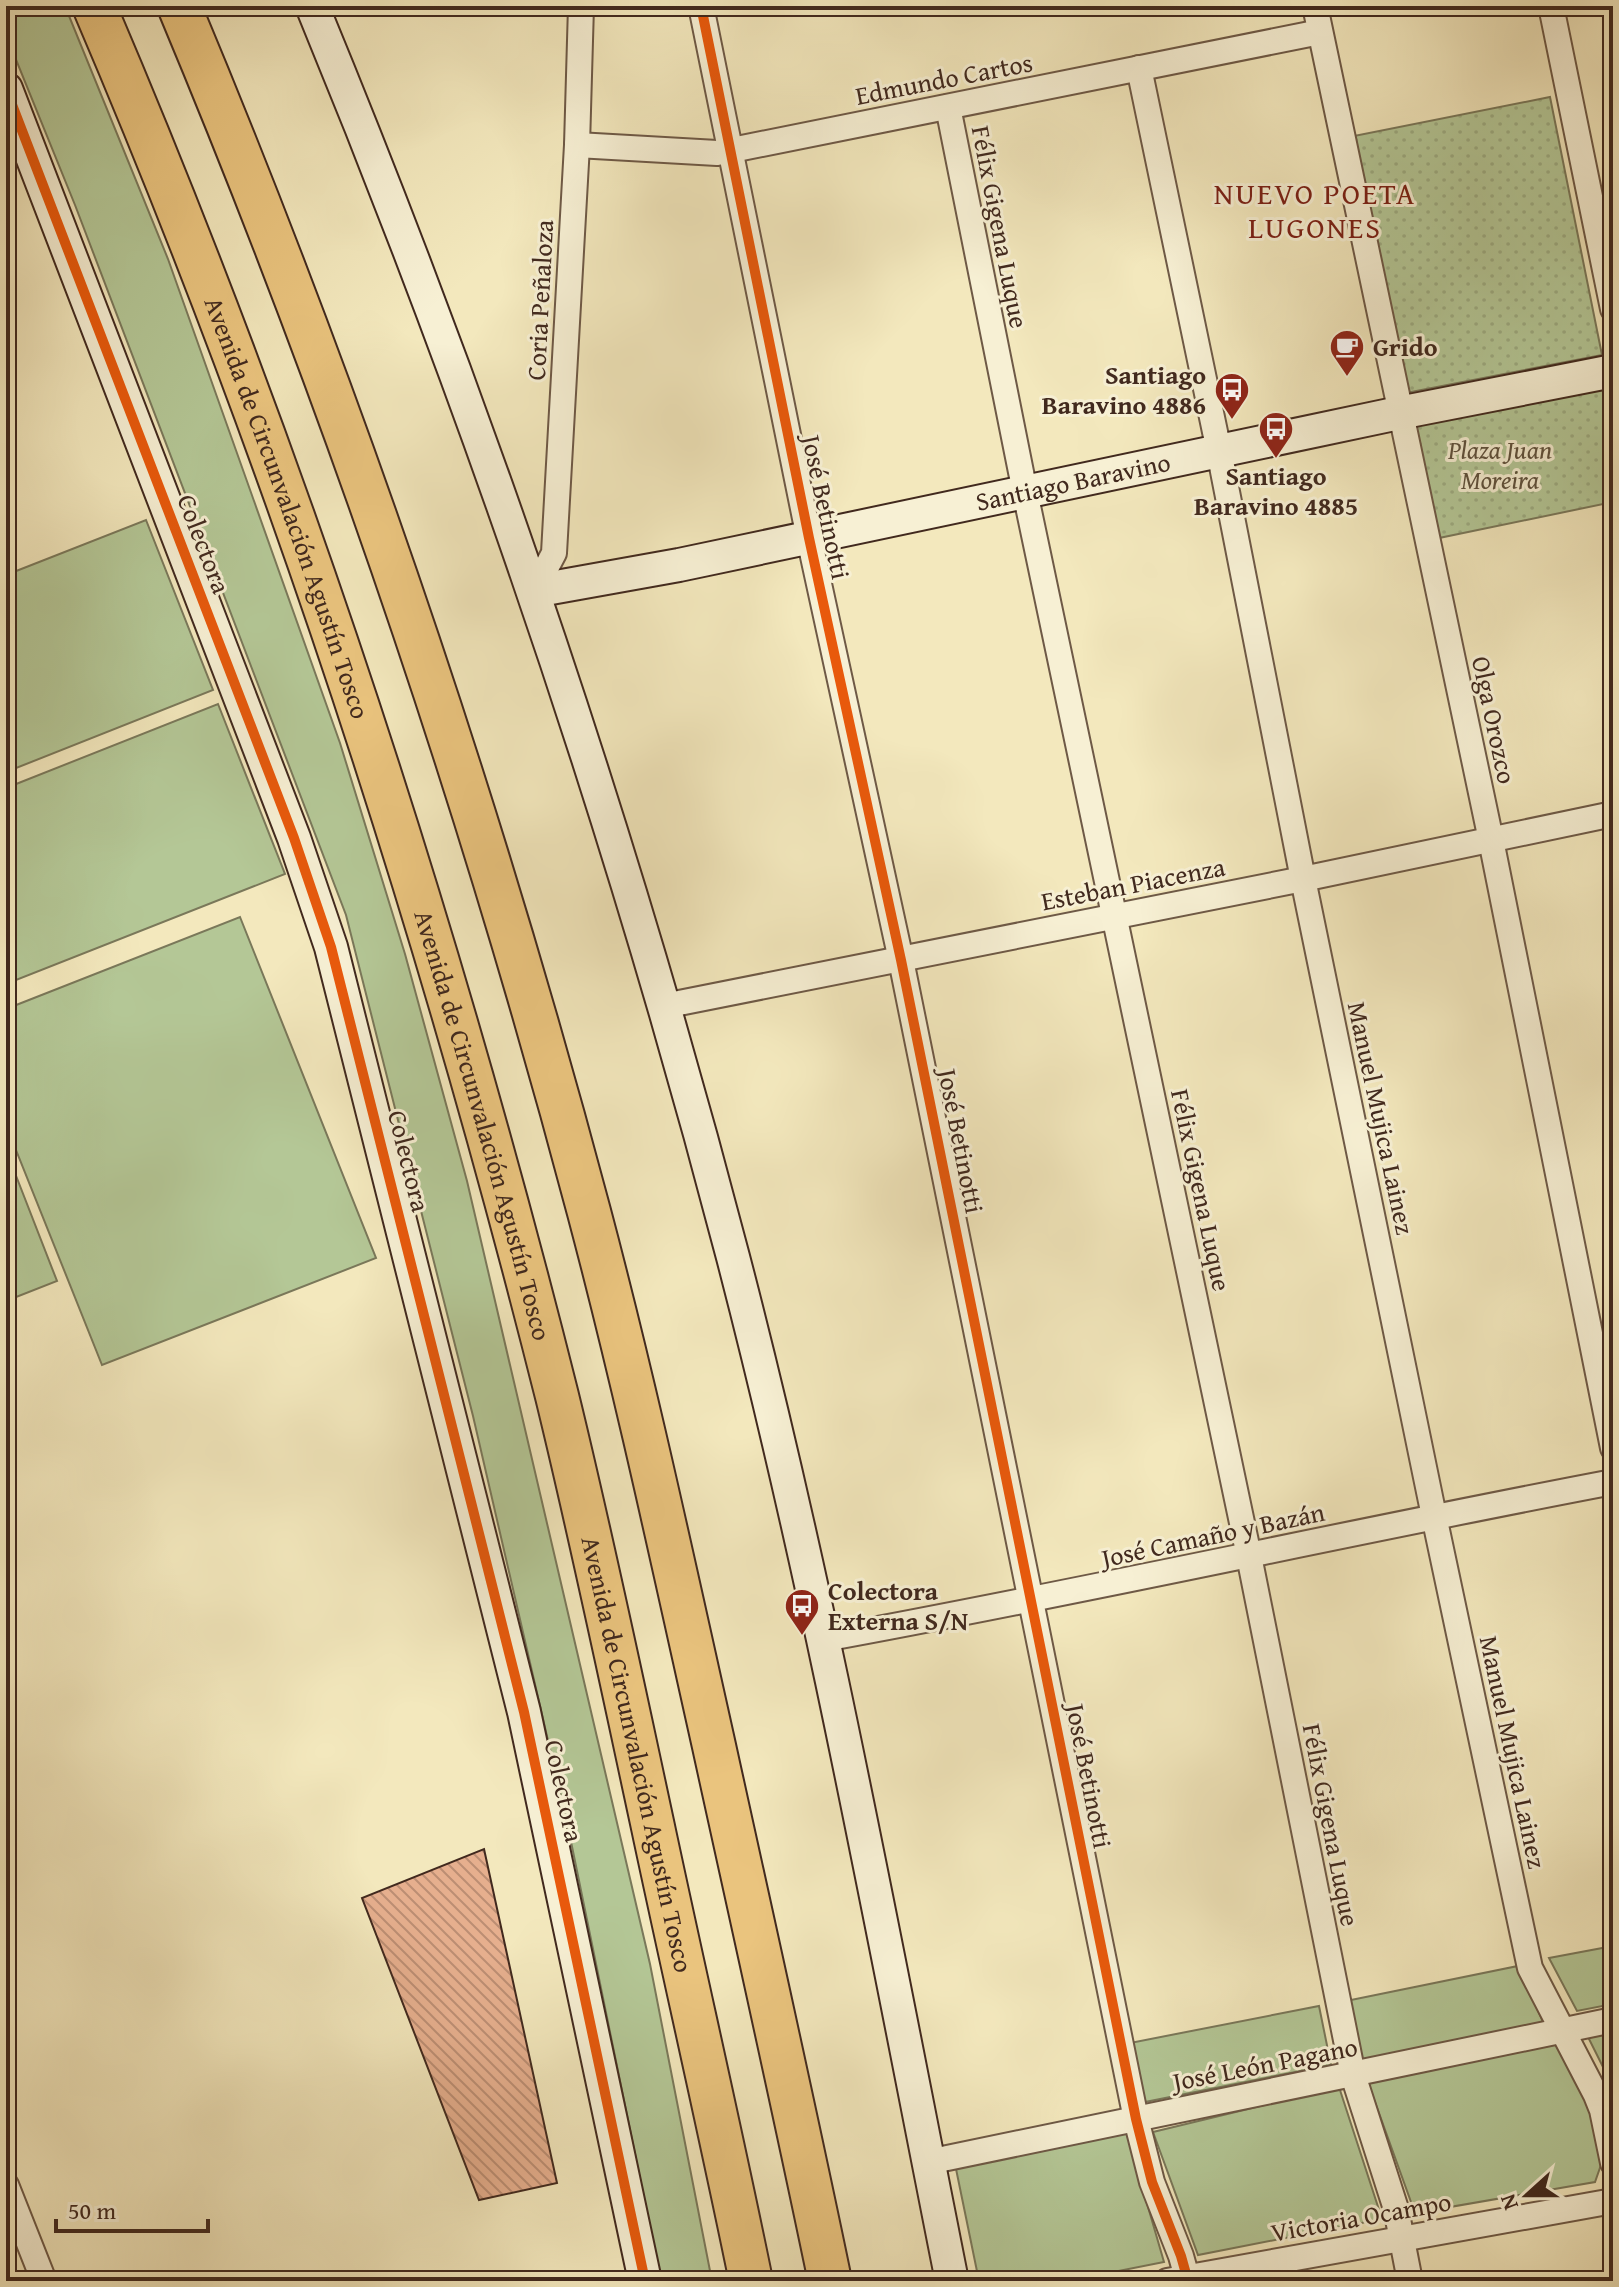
<svg xmlns="http://www.w3.org/2000/svg" width="1619" height="2287" font-family="'Gentium Book Plus',serif">
  <defs>
    <pattern id="park-dots" width="8" height="8" patternUnits="userSpaceOnUse" patternTransform="scale(2)"><rect width="8" height="8" fill="#b4c796"/><path d="M2 2h.1M6 6h.1" fill="none" stroke="#9cab81" stroke-width="1.8" stroke-linecap="round"/></pattern>
    <pattern id="building-back-hatch" width="6" height="6" patternUnits="userSpaceOnUse" patternTransform="scale(2)"><rect width="6" height="6" fill="#e6af8e"/><path d="M-1 5l2 2M0 0l6 6M5-1l2 2" fill="none" stroke="#bc8e73"/></pattern>
  </defs>
  <rect width="100%" height="100%" fill="#f3e8bd"/>
  <filter id="stains"><feTurbulence type="fractalNoise" baseFrequency=".0025" numOctaves="4"/><feColorMatrix values="0 0 0 0 .2 0 0 0 0 .09 0 0 0 0 .02 0 0 0 .5 -.17"/></filter>
  <radialGradient id="worn" r=".72"><stop offset=".6" stop-color="#630" stop-opacity="0"/><stop offset="1" stop-color="#630" stop-opacity=".3"/></radialGradient>
  <g fill="#b4c796" stroke="#7a785a" stroke-width="2">
    <polygon points="6,6 65,6 168,259 340,743 405,954 467,1181 650,1964 712,2281 661,2281 568,1827 473,1416 346,915 75,205 6,35"/>
    <polygon points="146,520 213,690 6,772 6,575"/>
    <polygon points="218,704 285,874 11,982 6,970 6,788"/>
    <polygon points="240,917 376,1258 102,1365 6,1125 6,1009"/>
    <polygon points="6,1150 57,1281 6,1301"/>
    <polygon points="1613,1946 1613,2004 1577,2011 1549,1958"/>
    <polygon points="1518,1966 1544,2024 1360,2060 1346,2001"/>
    <polygon points="1319,2006 1331,2065 1140,2103 1130,2043"/>
    <polygon points="1613,2029 1613,2087 1587,2035"/>
    <polygon points="1559,2039 1589,2100 1602,2162 1595,2182 1415,2213 1366,2077"/>
    <polygon points="1339,2087 1382,2219 1198,2255 1153,2132"/>
    <polygon points="1126,2131 1164,2262 1068,2281 979,2281 955,2164"/>
  </g>
  <g fill="url(#park-dots)" stroke="#7a785a" stroke-width="2">
    <polygon points="1550,97 1602,355 1406,393 1354,136"/>
    <polygon points="1605,383 1613,423 1613,502 1439,538 1415,422"/>
  </g>
  <polygon fill="url(#building-back-hatch)" stroke="#41291e" stroke-width="2" points="484,1849 557,2183 479,2200 362,1898"/>
  <g fill="none" stroke-linecap="round" stroke-linejoin="round">
    <defs>
      <g id="street">
        <polyline points="701,6 809,538 901,960 1136,2119 1152,2182 1181,2256 1188,2281"/>
        <polyline points="1315,6 1491,840 1613,1448"/>
        <polyline points="1551,6 1613,309"/>
        <polyline points="1139,68 1219,451 1303,879 1434,1516 1530,1968 1596,2095 1602,2110 1613,2163"/>
        <polyline points="948,107 1025,492 1249,1556 1353,2075 1396,2209 1410,2281"/>
        <polyline points="577,145 717,153 1320,32"/>
        <polyline points="534,591 554,553 577,145 581,6"/>
        <polyline points="664,1006 1303,879 1613,814"/>
        <path d="M824,1639c264,-48 525,-107 789,-157"/>
        <polyline points="928,2162 1613,2020"/>
        <polyline points="6,2185 44,2281"/>
        <polyline points="1167,2281 1613,2201"/>
      </g>
      <g id="secondary">
        <path d="M312,6c168,407 310,825 421,1251 88,338 151,682 219,1024"/>
        <polyline points="6,89 294,838 331,947 524,1712 645,2281"/>
        <path id="s1" d="M534,591l145,-26 720,-152 214,-42"/>
      </g>
      <g id="highway">
        <path id="s2" d="M94,6c192,449 344,916 463,1390 35,143 65,287 96,431 32,151 67,302 98,454"/>
        <path d="M179,6c164,392 301,795 410,1206 47,177 85,355 125,534 39,178 79,356 116,535"/>
      </g>
    </defs>
    <use href="#street" stroke="#6e5946" stroke-width="28"/>
    <use href="#secondary" stroke="#41291e" stroke-width="36"/>
    <use href="#highway" stroke="#41291e" stroke-width="46"/>
    <use href="#street" stroke="#f7f0d4" stroke-width="24"/>
    <use href="#secondary" stroke="#f7f0d4" stroke-width="32"/>
    <use href="#highway" stroke="#eac47e" stroke-width="42"/>
    <defs>
      <g id="cycleway">
        <polyline points="701,6 809,538 901,960 1136,2119 1152,2182 1181,2256 1188,2281"/>
        <polyline points="6,89 294,838 331,947 524,1712 645,2281"/>
      </g>
    </defs>
    <use href="#cycleway" stroke="#f7f0d4" stroke-width="15"/>
    <use href="#cycleway" stroke="#e8590c" stroke-width="10"/>
  </g>
  <defs>
    <symbol id="cafe-pin" viewBox="-11 -11 22 30"><path d="M0 17L-7.5 6A9.5 9.5 0 1 1 7.5 6Z" fill="#8f2418" stroke="#f7f0d4"/><path d="M-5.5-4.5H6V0H3Q3 3.5 0 3.5H-2.5Q-5.5 3.5-5.5 0ZM3-3.2v2h1.7v-2ZM-6 4.5H4V6H-6Z" fill="#fff"/></symbol>
    <symbol id="bus-pin" viewBox="-11 -11 22 30"><path d="M0 17L-7.5 6A9.5 9.5 0 1 1 7.5 6Z" fill="#8f2418" stroke="#f7f0d4"/><path d="M-5-6H5V4H4V6H2V4H-2V6H-4V4H-5ZM-3.5-4V0h7V-4ZM-3.5 1.2v1.5H-2V1.2ZM2 1.2v1.5H3.5V1.2Z" fill="#fff"/></symbol>
  </defs>
  <g fill-rule="evenodd">
    <use href="#cafe-pin" x="1327" y="327" width="40" height="54"/>
    <use href="#bus-pin" x="1212" y="370" width="40" height="54"/>
    <use href="#bus-pin" x="1256" y="409" width="40" height="54"/>
    <use href="#bus-pin" x="782" y="1586" width="40" height="54"/>
  </g>
  <g text-anchor="middle" stroke-width="6" stroke-linejoin="round" paint-order="stroke">
    <g font-size="26" fill="#41291e" stroke="#f7f0d4">
      <text transform="translate(944 79) rotate(-11)" y="9">Edmundo Cartos</text>
      <text transform="translate(1000 227) rotate(79)" y="9">Félix Gigena Luque</text>
      <text transform="translate(540 300) rotate(-87)" y="9">Coria Peñaloza</text>
      <text dy="9" stroke="none"><textPath href="#s1" startOffset="550">Santiago Baravino</textPath></text>
      <text transform="translate(826 507) rotate(78)" y="9">José Betinotti</text>
      <text dy="9" stroke="none"><textPath href="#s2" startOffset="538">Avenida de Circunvalación Agustín Tosco</textPath></text>
      <text transform="translate(204 544) rotate(69)" y="9">Colectora</text>
      <text transform="translate(1494 720) rotate(78)" y="9">Olga Orozco</text>
      <text transform="translate(1133 884) rotate(-11)" y="9">Esteban Piacenza</text>
      <text transform="translate(1381 1118) rotate(78)" y="9">Manuel Mujica Lainez</text>
      <text dy="9" stroke="none"><textPath href="#s2" startOffset="1186">Avenida de Circunvalación Agustín Tosco</textPath></text>
      <text transform="translate(961 1141) rotate(79)" y="9">José Betinotti</text>
      <text transform="translate(409 1161) rotate(76)" y="9">Colectora</text>
      <text transform="translate(1201 1190) rotate(78)" y="9">Félix Gigena Luque</text>
      <text transform="translate(1213 1535) rotate(-12)" y="9">José Camaño y Bazán</text>
      <text transform="translate(1513 1752) rotate(78)" y="9">Manuel Mujica Lainez</text>
      <text dy="9" stroke="none"><textPath href="#s2" startOffset="1834">Avenida de Circunvalación Agustín Tosco</textPath></text>
      <text transform="translate(1089 1776) rotate(79)" y="9">José Betinotti</text>
      <text transform="translate(564 1791) rotate(78)" y="9">Colectora</text>
      <text transform="translate(1331 1825) rotate(79)" y="9">Félix Gigena Luque</text>
      <text transform="translate(1265 2064) rotate(-11)" y="9">José León Pagano</text>
      <text transform="translate(1361 2217) rotate(-10)" y="9">Victoria Ocampo</text>
    </g>
    <g font-size="26" font-weight="bold" fill="#41291e" stroke="#f7f0d4" text-anchor="start">
      <text x="1373" y="356">Grido</text>
      <text x="1206" y="384" text-anchor="end">Santiago<tspan x="1206" dy="30">Baravino 4886</tspan></text>
      <text x="1276" y="485" text-anchor="middle">Santiago<tspan x="1276" dy="30">Baravino 4885</tspan></text>
      <text x="828" y="1600">Colectora<tspan x="828" dy="30">Externa S/N</tspan></text>
    </g>
    <g font-size="26" font-style="italic" fill="#5e503c" stroke="#f7f0d4">
      <text x="1500" y="459">Plaza Juan<tspan x="1500" dy="30">Moreira</tspan></text>
    </g>
    <g font-size="30" letter-spacing="2" fill="#7a1f14" stroke="#f7f0d4">
      <text x="1315" y="204">NUEVO POETA<tspan x="1315" dy="34">LUGONES</tspan></text>
    </g>
  </g>
  <rect width="1619" height="2287" fill="none" stroke="#f3e8bd" stroke-width="32"/>
  <rect x="8" y="8" width="1603" height="2271" fill="none" stroke="#41291e" stroke-width="4"/>
  <rect x="16" y="16" width="1587" height="2255" fill="none" stroke="#41291e" stroke-width="2"/>
  <g transform="translate(1527 2195) rotate(249)" stroke="#f7f0d4" stroke-width="6" paint-order="stroke">
  <path d="M0-6L14 30L0 20L-14 30Z" fill="#41291e"/>
  <text y="-12" font-size="22" font-weight="bold" text-anchor="middle" fill="#41291e">N</text>
  </g>
  <path d="M56 2219v12h152v-12" fill="none" stroke="#41291e" stroke-width="4"/>
  <text x="68" y="2219" font-size="24" fill="#41291e" stroke="#f7f0d4" stroke-width="6" paint-order="stroke">50 m</text>
  <rect width="100%" height="100%" filter="url(#stains)"/>
  <rect width="100%" height="100%" fill="url(#worn)"/>
</svg>
